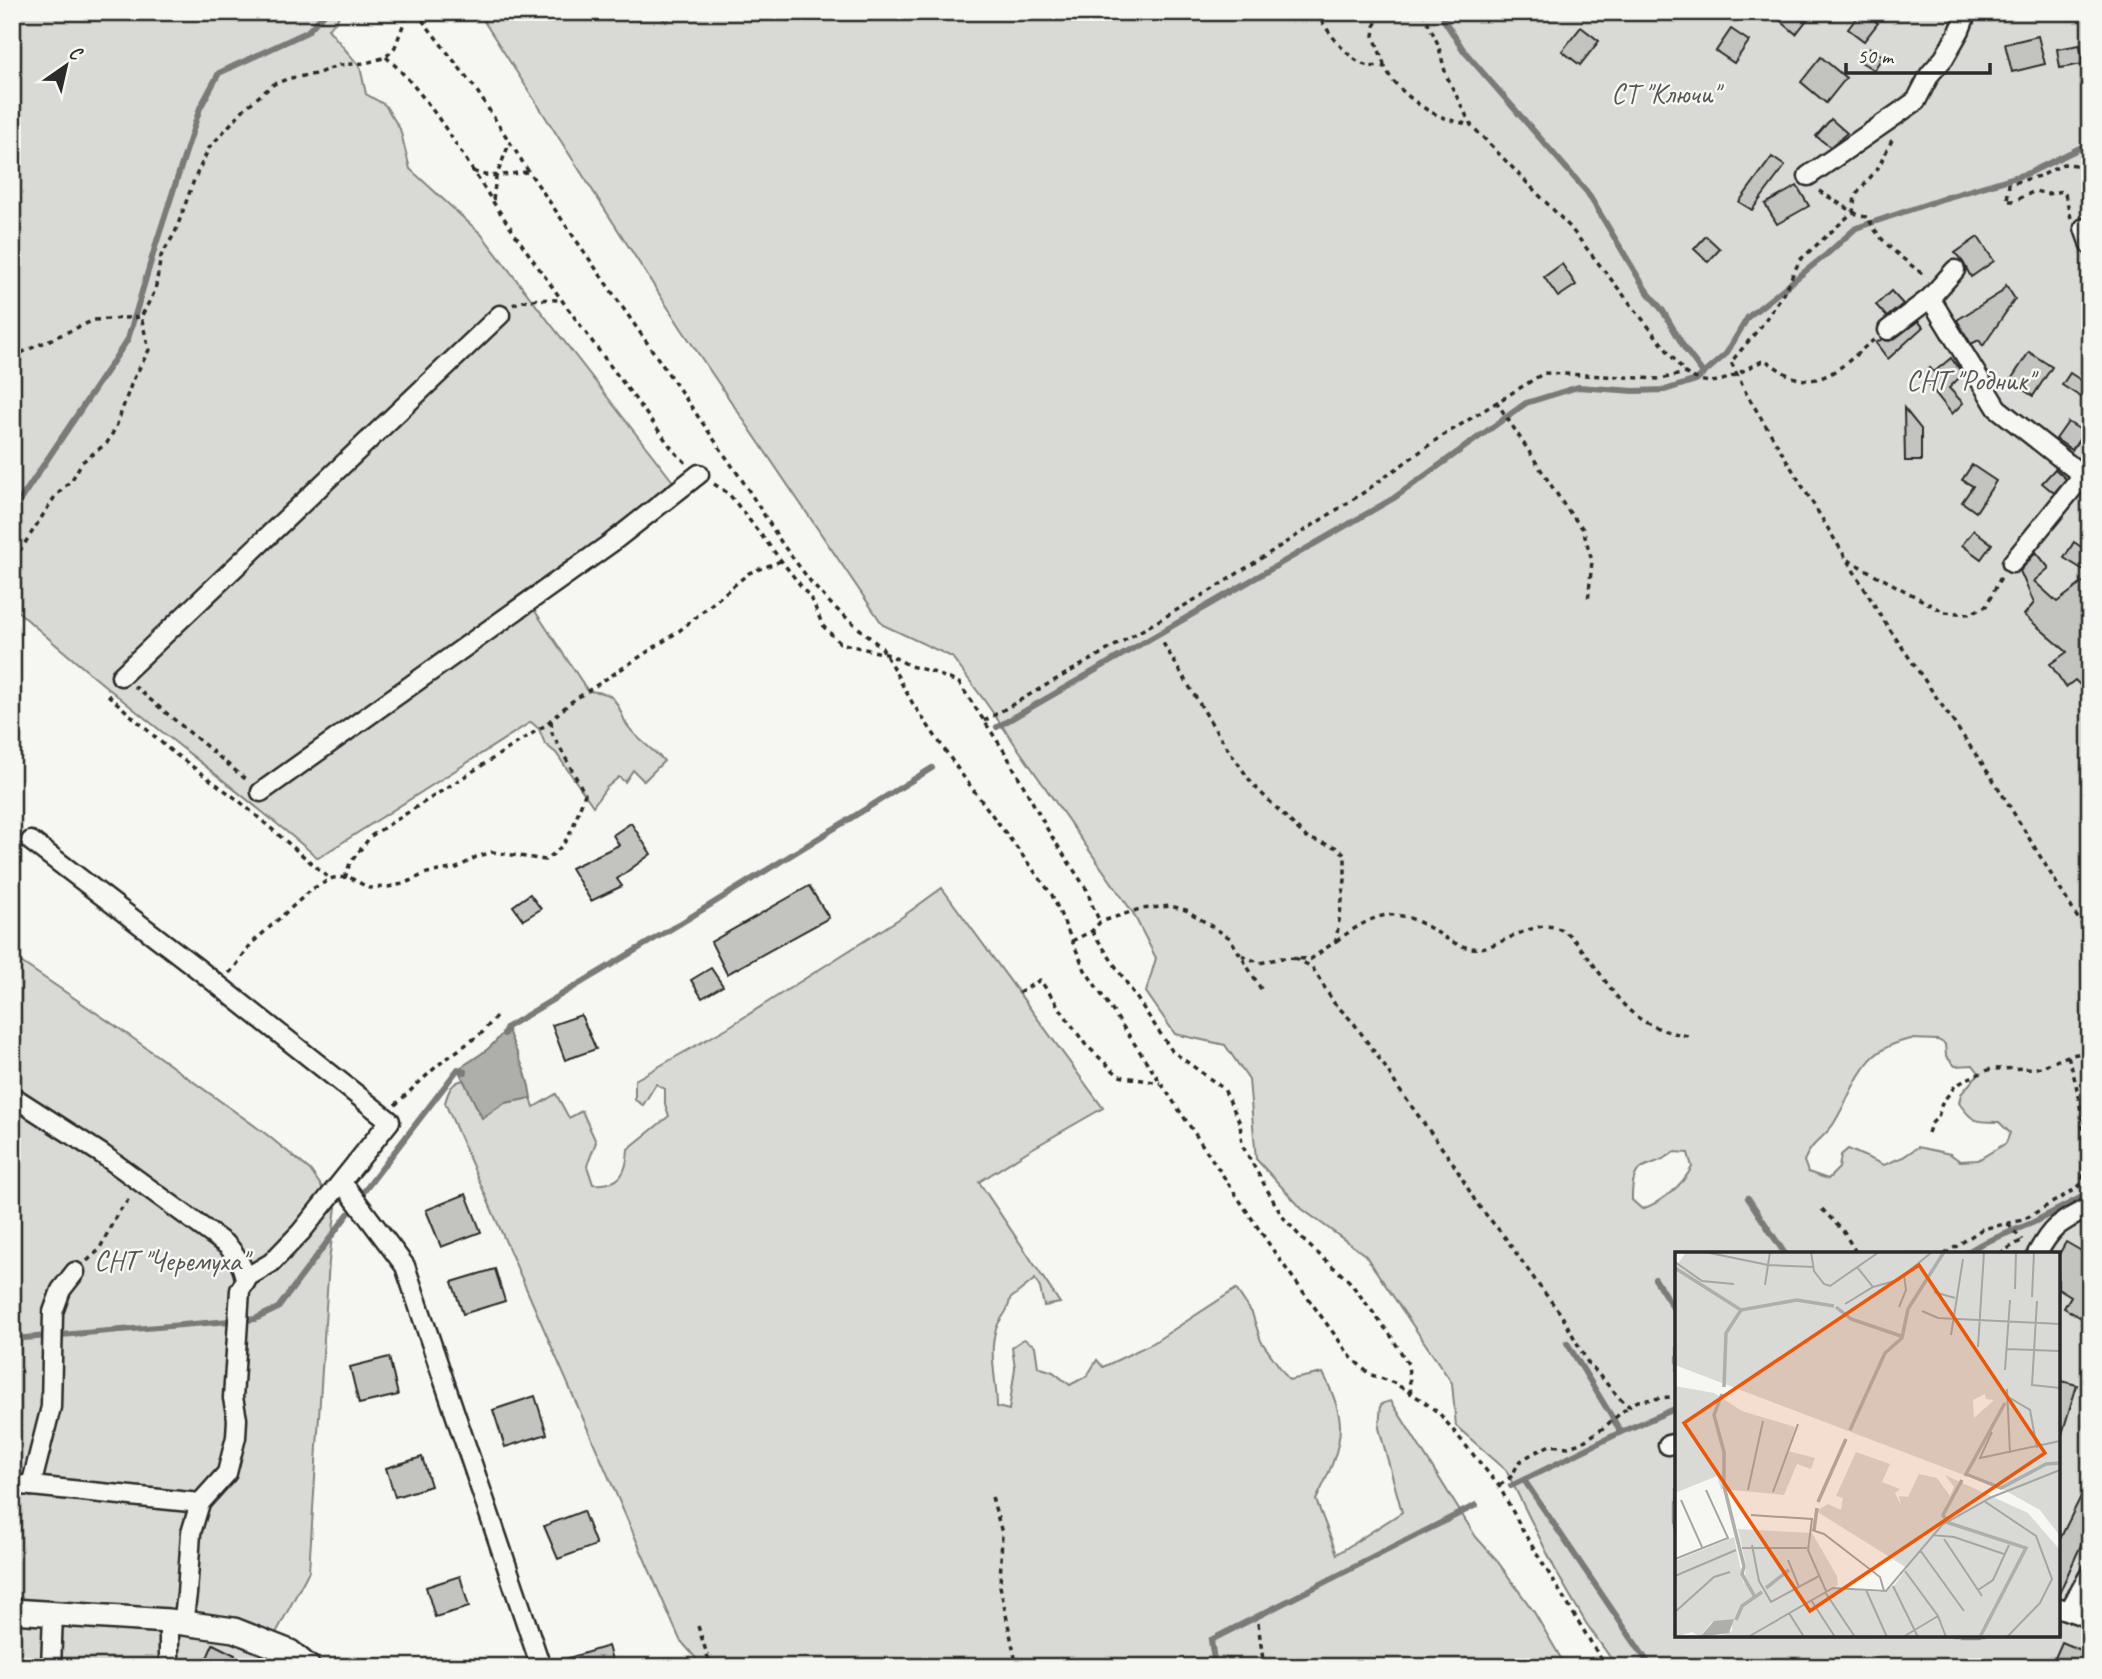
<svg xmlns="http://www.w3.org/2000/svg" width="2102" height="1679" font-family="Caveat,sans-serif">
  <rect width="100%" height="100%" fill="#f6f6f2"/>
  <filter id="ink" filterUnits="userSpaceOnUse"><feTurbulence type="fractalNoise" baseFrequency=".0143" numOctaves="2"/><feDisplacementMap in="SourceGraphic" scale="14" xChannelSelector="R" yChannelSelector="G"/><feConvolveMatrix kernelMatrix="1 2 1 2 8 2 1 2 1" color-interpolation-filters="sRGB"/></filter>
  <g filter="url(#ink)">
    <g fill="#d9d9d5" stroke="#828280" stroke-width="2" fill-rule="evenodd">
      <path d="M12,12h329l-5,10 -8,7 32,38 6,27 19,11 15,24 10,40 71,65 193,249 -145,119 59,89c7,1 17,1 22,5 10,7 11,20 17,29 10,15 25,23 37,36l-20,20 -11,-11 -8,12 -6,-5 -13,11 -13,18 -37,-53 -11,-9 -6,-15 -8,-7 -213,136c-100,-85 -208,-163 -306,-252z"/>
      <path d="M478,12h180l8,10 7,-10h1417v1655h-473l-31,-44 -28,-48 -52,-105 -50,-44 -4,-43 -87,-128 -63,-46 -46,-50 -7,-79 -24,-35 -50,-11 -29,-42 10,-34 -23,-45 -149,-213 -32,-43 -69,-32 -202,-297zM1911,1039l27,1 7,4 1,12 9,10 18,-1 6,8 -18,21 -2,9c14,20 17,19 40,19l11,11 -4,10 -28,17 -18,1 -10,-7 -32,-7 -15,10 -19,8 -36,-16 -7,6 -2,13 -11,11 -20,-7 -4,-11c8,-20 20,-22 30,-38 24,-39 26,-74 77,-84zM1674,1152l14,1 4,14c-10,19 -30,35 -50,42l-10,-9c-1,-45 18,-28 42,-48zM1677,1254h381v381h-381z"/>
      <path d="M942,888l161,220 -75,43 -49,31 81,121 -16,3 -4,-18 -5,-9 -25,20c-2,16 -10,17 -14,30 -8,25 1,52 1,78l12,3 6,-42 -3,-21 12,-8 11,7 3,21 15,5 17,13 17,-9 10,-16 6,7 50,-24 83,-54 16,24 9,28 28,39 34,-7c7,14 17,37 17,53 0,26 -13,51 -24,74l21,54 65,-42 -23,-84 2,-24 10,-3 85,136 19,21 39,54 32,55h-856l-10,-4 -20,-23 -235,-537c3,-11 6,-21 19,-23l19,37 22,-14 26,-5 3,9 22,-13 13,24 13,-7 14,31 -9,24 6,18c27,2 34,-10 35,-35l41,-33 -4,-12v-15l-9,-5 -13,21 -8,-5v-20l92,-52 175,-111z"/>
      <polygon points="12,956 120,1029 266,1134 310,1170 336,1207 329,1261 309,1571 275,1635 12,1602"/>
      <polygon points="12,1611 202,1626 307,1667 12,1667"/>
    </g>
    <path fill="#aeaeab" stroke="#7a7a78" stroke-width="2" d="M507,1027c8,25 21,44 24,71l-26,5 -23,15 -24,-49c23,-15 33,-19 49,-42z"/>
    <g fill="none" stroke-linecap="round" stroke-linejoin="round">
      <g stroke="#7a7a78" stroke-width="6">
        <polyline points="1443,12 1444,20 1464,51 1587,192 1646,290 1663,311 1685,349 1703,373"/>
        <polyline points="12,512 128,339 156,244 200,108 219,73 307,32 326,12"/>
        <polyline points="997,727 1394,498 1526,403 1578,387 1634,391 1665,390 1696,380 1726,354 1748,317 1827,254 1856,228 1945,198 2029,173 2090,143"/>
        <polyline points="504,1034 507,1027 681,923 932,768"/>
        <polyline points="359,1198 458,1069 465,1072"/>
        <polyline points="1748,1198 1785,1254"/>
        <polyline points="1964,1254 1981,1244 2032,1223 2090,1193"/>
        <polyline points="1655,1279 1677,1314"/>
        <polyline points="245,1320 255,1319 278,1308 348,1214"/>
        <polyline points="12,1339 230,1321"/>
        <polyline points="1567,1343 1621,1432"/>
        <polyline points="1524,1480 1651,1667"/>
        <polyline points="1511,1486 1621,1432 1677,1408"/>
        <polyline points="1215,1667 1211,1640 1476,1505"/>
      </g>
    </g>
    <g fill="#c3c3c0" stroke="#2b2b2b" stroke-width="2">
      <polygon points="1770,12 1813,12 1796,34"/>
      <polygon points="1861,12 1878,23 1864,41 1848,29"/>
      <polygon points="1581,27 1599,41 1580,65 1562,51"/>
      <polygon points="1731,29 1749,41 1734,63 1716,51"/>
      <polygon points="2038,36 2045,64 2012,72 2005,44"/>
      <polygon points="2080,45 2083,64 2060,68 2057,49"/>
      <polygon points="1870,48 1883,56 1874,70 1861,62"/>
      <polygon points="1821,57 1846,78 1826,103 1801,82"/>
      <polygon points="1831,119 1847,133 1830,147 1816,136"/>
      <polygon points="1772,157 1785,166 1752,210 1739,202"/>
      <polygon points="1797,186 1809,206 1777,224 1765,204"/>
      <polygon points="1706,236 1720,249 1708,262 1694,249"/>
      <polygon points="1978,237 1994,261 1971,277 1963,262 1955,253"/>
      <polygon points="1562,264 1576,285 1558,297 1544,277"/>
      <polygon points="2006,285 2015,299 1983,346 1979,340 1971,344 1957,320 2000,293"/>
      <polygon points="1891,291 1903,304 1887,317 1876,305"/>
      <polygon points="1918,321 1923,327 1888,359 1876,343 1882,339 1889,341 1894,339"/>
      <polygon points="2029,352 2052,367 2033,396 2010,381"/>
      <polygon points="1951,358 1963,374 1949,388 1963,403 1952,414 1922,376 1930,368 1934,372"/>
      <polygon points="2070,373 2090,386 2090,403 2062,385"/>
      <polygon points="1904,408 1921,429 1921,461 1905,461"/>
      <polygon points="2068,422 2084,432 2072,450 2056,439"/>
      <polygon points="1972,465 1996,481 1976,512 1962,502 1973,486 1962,480"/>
      <polygon points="2055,469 2066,479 2054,493 2042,483"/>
      <polygon points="1974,530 1992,544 1981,559 1962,545"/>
      <polygon points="2074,542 2090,553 2090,574 2064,558"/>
      <polygon points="2036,552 2049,568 2034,581 2057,602 2090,577 2090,695 2075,680 2066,687 2050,664 2067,652 2024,615 2034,603 2020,571"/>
      <polygon points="631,823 651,854 617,879 622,886 591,901 571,868 619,845 613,835"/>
      <polygon points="809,886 829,918 727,974 711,942"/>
      <polygon points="530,894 541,909 523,920 513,906"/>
      <polygon points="711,968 723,986 702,998 691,980"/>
      <polygon points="581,1015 596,1049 565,1060 552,1025"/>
      <polygon points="466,1194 481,1232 441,1247 426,1210"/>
      <polygon points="2066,1242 2090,1256 2090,1323 2064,1308 2071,1296 2058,1288 2058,1256"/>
      <polygon points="495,1269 505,1301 463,1314 452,1282"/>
      <polygon points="389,1357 398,1395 359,1404 350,1367"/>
      <polygon points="2058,1380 2077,1385 2062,1434 2058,1433"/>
      <polygon points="535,1396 547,1434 505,1447 493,1410"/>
      <polygon points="422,1457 431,1486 395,1497 386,1468"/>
      <polygon points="2090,1478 2090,1525 2058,1596 2058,1543"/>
      <polygon points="583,1511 596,1545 558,1559 544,1526"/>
      <polygon points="460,1576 469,1607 435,1617 426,1587"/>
      <polygon points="2062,1642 2090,1654 2087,1667 2051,1667"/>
      <polygon points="213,1644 235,1655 229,1667 203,1667"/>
      <polygon points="608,1646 614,1667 552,1667 552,1663"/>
    </g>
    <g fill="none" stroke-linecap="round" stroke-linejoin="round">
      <defs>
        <g id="minor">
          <polyline points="1808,176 1916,101 1930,74 1944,58 1960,30 1967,12"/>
          <polyline points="2084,228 2090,245"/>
          <polyline points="1930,298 1997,408 2090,481"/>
          <polyline points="1888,330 1930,298 1955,270"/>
          <polyline points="2012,563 2089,468"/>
          <polyline points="121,676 500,315"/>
          <polyline points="261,792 611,543 699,474"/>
          <polyline points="31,841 198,969 390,1121 301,1232 271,1263 249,1276 240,1290 233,1398 237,1419 236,1437 227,1473 200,1503 191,1533 187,1594 183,1623"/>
          <path d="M12,1096l90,58 126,92c9,11 17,22 17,37"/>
          <polyline points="347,1189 405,1266 541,1667"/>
          <path d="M2037,1254c16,-30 24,-32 53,-47"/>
          <polyline points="1668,1445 1677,1443"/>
          <polyline points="12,1484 200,1503"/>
          <polyline points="31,1486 51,1407 53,1312 61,1290 75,1272"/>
          <polyline points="2060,1608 2090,1618"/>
          <polyline points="2069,1611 2090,1574"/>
          <polyline points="51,1667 53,1614"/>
          <polyline points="169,1667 169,1621"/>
        </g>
        <polyline id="tertiary" points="12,1611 169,1621 234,1630 290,1652 308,1667"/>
      </defs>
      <use href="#minor" stroke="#2b2b2b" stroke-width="23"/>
      <use href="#tertiary" stroke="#2b2b2b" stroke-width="28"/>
      <g stroke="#2b2b2b" stroke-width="3.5" stroke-dasharray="5 5" stroke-linecap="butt">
        <polyline points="416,12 475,88 529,172 744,483 783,545 814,586 834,607 882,648 913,704 960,772 1052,895 1085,970 1277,1256 1351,1357 1369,1374 1394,1383 1420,1399 1439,1413 1499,1486 1526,1536 1606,1667"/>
        <path d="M1316,12c10,17 32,49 52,54 5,1 12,0 17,1 5,16 33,39 48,46 12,6 25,9 38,12"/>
        <polyline points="1377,12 1374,36 1385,67"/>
        <path d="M1423,12l15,32 8,31 25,50 98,101 116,147c33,21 50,-1 80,-13 10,6 21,16 34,19 30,7 54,-24 76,-40"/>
        <path d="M386,57c49,44 82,110 120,164 53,78 111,153 167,229l13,13"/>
        <polyline points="1892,140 1878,168 1855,196 1853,212 1800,260 1783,294 1762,325 1731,362 1746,393 1884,621 1996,784 2090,938"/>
        <path d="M473,171c18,9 36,2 56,1"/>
        <path d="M1819,191l41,25 8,1c11,26 36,42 57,59"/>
        <polyline points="493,200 496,177 509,144"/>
        <polyline points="2071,218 2065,194 2062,191 2047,194 2035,191 2014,201 2007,201 2009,184 2043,175 2063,164 2090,166"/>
        <path d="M513,305c14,-8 34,-5 49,-5"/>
        <polyline points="12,357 94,320 141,317"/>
        <polyline points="1496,401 1566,508 1583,529 1592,561 1588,602"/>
        <polyline points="714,484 729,494 812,600 823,626 840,643 890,655 910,666 930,671 959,683 1006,754 1050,834 1087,890 1092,905 1100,922"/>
        <polyline points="14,560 54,498 73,478 82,462 107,443 116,427 132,382 149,350 141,317 155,291 161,256 175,233 194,180 209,148 245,108 274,84 290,78 316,74 339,65 366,63 386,57 395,47 408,12"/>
        <polyline points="1848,560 1944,612 1970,614 1986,606 2002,575"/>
        <polyline points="1163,643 1218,734 1253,785 1307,838 1335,847 1345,854 1345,880 1336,941 1311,959 1281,958 1260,963 1239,954"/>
        <polyline points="134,686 249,782"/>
        <polyline points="108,695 171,751 238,800 330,879"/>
        <polyline points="984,721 1210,591 1363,493 1436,440 1544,373 1661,379 1685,373"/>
        <polyline points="345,878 350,863 371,836 544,726 571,702 679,631 749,573 781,561"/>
        <polyline points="1092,931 1172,1051 1224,1089 1240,1123 1242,1145 1282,1216 1305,1242 1349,1281 1391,1336 1408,1364 1411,1395"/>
        <polyline points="1072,941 1092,931 1100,922 1140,909 1170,906 1186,910 1230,938 1261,989"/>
        <path d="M1336,941c43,-30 59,-37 105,-6 12,8 25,15 40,13 22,-3 54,-29 76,-20 14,5 22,18 31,29 33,44 41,69 100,79"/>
        <polyline points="1295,958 1312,967 1334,1003 1353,1022 1388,1071 1398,1088 1453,1163 1477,1204 1504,1236 1540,1287 1561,1314 1588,1363 1623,1402 1629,1406 1638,1401 1677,1396"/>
        <path d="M229,973l6,-6 16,-23 61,-55 21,-11 16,-1 20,11 19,-1 15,-3 24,-11 30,-5 19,-11 16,-5 53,8c28,-18 28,-37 40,-66l-33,-61 -1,-14"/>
        <polyline points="1019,993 1040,980 1085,1044 1119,1076 1160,1083"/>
        <polyline points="395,1105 438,1065 483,1032 496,1016"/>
        <polyline points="1928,1133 1931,1124 1938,1117 1942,1103 1955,1086 1969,1078 1991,1069 2038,1068 2068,1056 2090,1051"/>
        <polyline points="2083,1174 2090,1177"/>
        <polyline points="1822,1209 1843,1231 1857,1254"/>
        <polyline points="2008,1224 2022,1240"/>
        <path d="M1945,1254l37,-25 41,-9 54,-32 5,-5c5,-41 -1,-88 -14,-127"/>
        <polyline points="1999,1254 2024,1239"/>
        <polyline points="87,1261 99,1250 117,1214 131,1196"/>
        <polyline points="1500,1485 1512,1476 1519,1462 1532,1454 1550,1445 1568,1447 1581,1443 1602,1429 1629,1406"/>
        <polyline points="992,1497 1002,1533 1000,1586 1017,1667"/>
        <polyline points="1258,1623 1264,1667"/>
        <polyline points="698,1626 711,1667"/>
      </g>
      <use href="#minor" stroke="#f6f6f2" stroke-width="18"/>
      <use href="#tertiary" stroke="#f6f6f2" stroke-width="23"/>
    </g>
  </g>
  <g text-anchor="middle" stroke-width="5" stroke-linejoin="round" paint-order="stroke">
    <g font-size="28" fill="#565656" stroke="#f6f6f2">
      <text x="1665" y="103">СТ "Ключи"</text>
      <text x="1970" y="390">СНТ ''Родник''</text>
      <text x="171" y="1270">СНТ "Черемуха"</text>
    </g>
  </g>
  <g transform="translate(1675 1252)">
    <rect width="385" height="385" fill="#f6f6f2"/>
    <path d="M11,0h374v284l-20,-26 -34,-19 -331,-126v-97zM310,142l1,5 8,1 -20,18 -1,-18zM0,134l39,7 28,18 53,16 -7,24 27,7 -4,11 -14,-5 -13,31 -63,-6 -4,-13 -42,17zM181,200l34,12 -8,18 18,7 -5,4 6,12 -2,-9 9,1 11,-23 18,4 13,18 4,-9 -9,-12 83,38 32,37v87h-343l15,-6v-12l-21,4 -11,14 -8,-5 -17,5v-76l59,-24 10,48 2,-20 -8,-36 74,4 25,43 1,9 -5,3 46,4 15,-6 13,-18 -91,-57 12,-7 13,6 2,-12 -7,-2z" fill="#d9d9d5" fill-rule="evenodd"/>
    <path d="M59,367l-5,14 -29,4 14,-16z" fill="#aeaeab"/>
    <path fill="none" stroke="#aeaeab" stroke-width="3.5" d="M0,16l66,42 -15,23 -2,54M161,55l15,12 50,17M66,58l56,-10 37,6M47,142l-8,21 10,37v34l20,80 -2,8 13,23M175,178l35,-77 17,-15 6,-29 36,-57M291,222l35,14 45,-24 14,-1M290,224l40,-73M287,228l-19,35 6,8 77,25 -46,89M143,250l28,-63M139,278l3,-22M91,336l23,-18M61,368l6,-14 20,-14"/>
    <path fill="none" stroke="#a5a5a2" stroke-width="2" d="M30,0l63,13 46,2M136,0l3,19 10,13 6,2 49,-34M0,10l27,19 32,3M182,15l16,20M90,33l5,-33M340,37l1,-37M259,40l21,6M357,45l2,-45M362,49l-5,84 28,3M170,52l28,-17 25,-7 34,-28M224,55l7,-17 -2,-15M247,59l16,7 122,6M276,83l12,-76M303,95l6,-95M332,97l53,2M330,118l5,-70M332,137l3,64M335,146l20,12 7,38M317,180l-12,26 80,-17M73,238l15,-69M98,240l25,-68M6,248l21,47M309,249l52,35 16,43 -12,24 -33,34M76,263l61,4 -4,31 18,41M137,278l12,4 56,43 4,14M257,283l22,2 50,17M269,287l38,57M77,293l7,36 12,21 48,-26M67,296h65M245,298l44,61M0,307l53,-21 -22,-48M113,308l11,27M230,319l33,45 8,21M0,324l61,-26M218,334l25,51M191,338l21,47M303,338l15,-10 16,-35M150,340l30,45M136,348l24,37M0,360l39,-35 16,-5M114,361l15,24M73,385l85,-49 53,3 56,-66 50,-28 68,-27M228,385l35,-21"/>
    <path fill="#e8590c" fill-opacity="0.15" stroke="#e8590c" stroke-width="3.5" d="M244,13l126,188 -235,158 -126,-188z"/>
    <rect width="385" height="385" fill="none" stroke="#2b2b2b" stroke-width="3.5"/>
  </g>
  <rect width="2102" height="1679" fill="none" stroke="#f6f6f2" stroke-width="42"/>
  <rect x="21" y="21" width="2060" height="1637" fill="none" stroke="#2b2b2b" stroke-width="2.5" filter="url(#ink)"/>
  <g transform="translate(66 66) rotate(34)" stroke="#f6f6f2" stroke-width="5" paint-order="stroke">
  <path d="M0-5L12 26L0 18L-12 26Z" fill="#2b2b2b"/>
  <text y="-10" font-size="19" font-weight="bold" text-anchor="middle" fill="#2b2b2b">С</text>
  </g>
  <path d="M1846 63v10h144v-10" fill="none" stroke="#2b2b2b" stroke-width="3.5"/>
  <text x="1857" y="63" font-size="21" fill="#2b2b2b" stroke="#f6f6f2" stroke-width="5" paint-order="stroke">50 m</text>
</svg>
